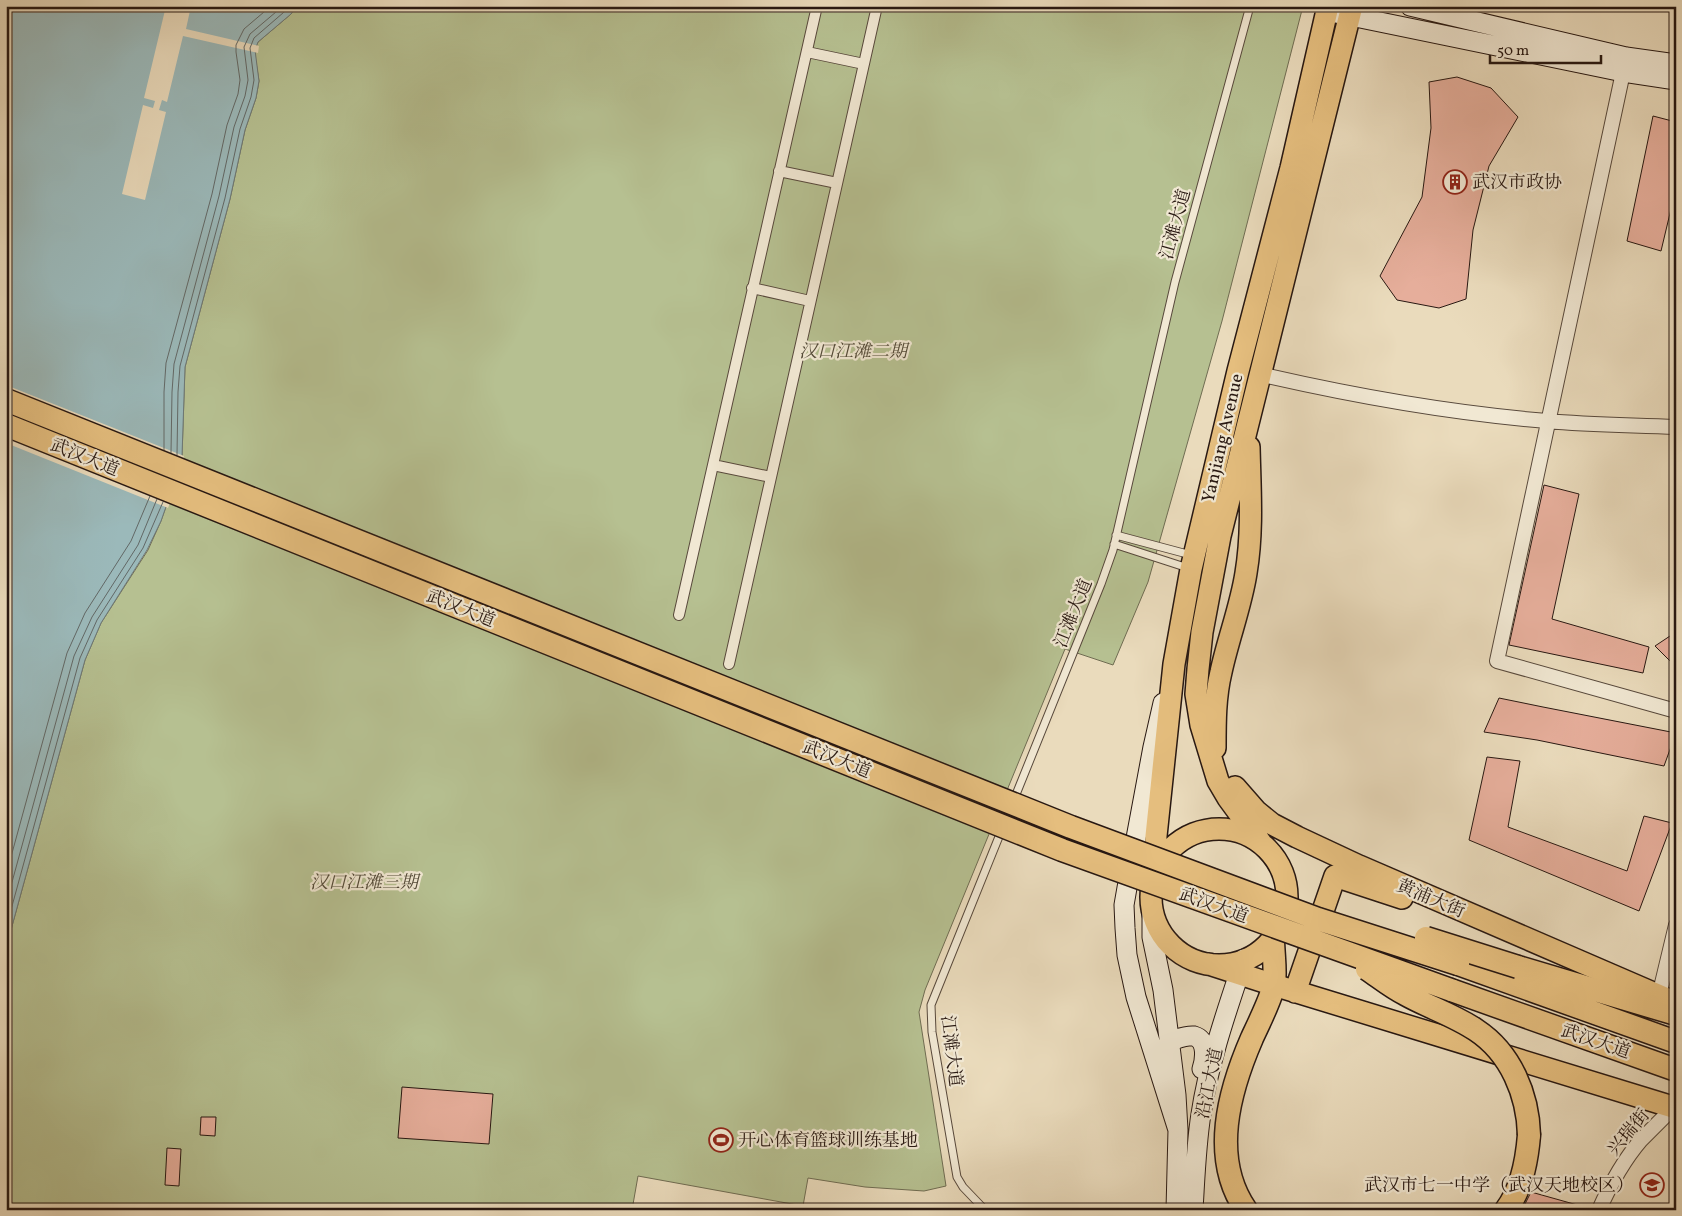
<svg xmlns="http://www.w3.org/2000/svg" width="1682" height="1216" font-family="Vollkorn,'Noto Serif SC',serif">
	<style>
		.green { fill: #b6c091; stroke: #6f6c52 }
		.water { fill: #9bb9ba; stroke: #6d7977 }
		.pier { fill: #eadbbc }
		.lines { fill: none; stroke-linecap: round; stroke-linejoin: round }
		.shore { stroke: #626866; stroke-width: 1 }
		.building { fill: #e6ae9b; stroke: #281812 }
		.service-casing { stroke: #58493c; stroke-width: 9 }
		.pedestrian-casing { stroke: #58493c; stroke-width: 12 }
		.minor-casing { stroke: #58493c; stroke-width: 16 }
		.secondary-casing { stroke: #281812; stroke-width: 21 }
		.primary-casing { stroke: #281812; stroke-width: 24 }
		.trunk-casing { stroke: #281812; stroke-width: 25 }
		.service { stroke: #f1e8d3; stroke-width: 7 }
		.pedestrian { stroke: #f1e8d3; stroke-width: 10 }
		.minor { stroke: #f1e8d3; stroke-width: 14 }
		.secondary { stroke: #f1e8d3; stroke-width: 19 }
		.primary { stroke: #e5be7e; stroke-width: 21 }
		.trunk { stroke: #e5be7e; stroke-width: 22 }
		.trunk-bridge-casing { stroke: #281812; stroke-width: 25; stroke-linecap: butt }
		.trunk-bridge { stroke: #e5be7e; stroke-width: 22 }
		.labels { text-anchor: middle; stroke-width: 4.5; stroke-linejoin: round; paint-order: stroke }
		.poi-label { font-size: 18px; fill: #281812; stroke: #f1e8d3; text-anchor: start }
		.street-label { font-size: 18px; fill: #281812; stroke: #f1e8d3 }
		.park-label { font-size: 18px; font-style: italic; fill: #534a38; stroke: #f1e8d3 }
	</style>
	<rect width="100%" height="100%" fill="#eadbbc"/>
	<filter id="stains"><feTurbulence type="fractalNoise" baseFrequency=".004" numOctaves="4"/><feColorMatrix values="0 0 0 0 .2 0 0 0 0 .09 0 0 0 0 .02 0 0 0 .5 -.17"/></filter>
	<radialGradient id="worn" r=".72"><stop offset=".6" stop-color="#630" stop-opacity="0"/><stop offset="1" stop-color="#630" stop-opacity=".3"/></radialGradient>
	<!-- green -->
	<path class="green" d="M 297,6 L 1303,6 L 1222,321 L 1148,582 L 1113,665 L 1065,649 L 925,990 L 919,1012 L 946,1186 L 924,1191 L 865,1187 L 808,1178 L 803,1206 L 638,1176 L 632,1210 L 6,1210 L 6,948 L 85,660 L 101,623 L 148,550 L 161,521 L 174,484 L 182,456 L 185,367 L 230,199 L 245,130 L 256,98 L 259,81 L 254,50 L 258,42 L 291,14 Z"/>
	<!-- water -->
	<path class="water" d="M 6,6 L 297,6 L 291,14 L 258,42 L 255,50 L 259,81 L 256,98 L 245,130 L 230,199 L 185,367 L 182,456 L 174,484 L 161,521 L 147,550 L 101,623 L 85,660 L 6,948 Z"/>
	<!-- pier -->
	<path class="pier" d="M 166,6 L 191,6 L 186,29 L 259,46 L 258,53 L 183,36 L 167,102 L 162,100 L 159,110 L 166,112 L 145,200 L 122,194 L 143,105 L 153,108 L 155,101 L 144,98 Z
		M 6,385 L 184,456 L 177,485 L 168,508 L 6,443 Z"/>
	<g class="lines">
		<!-- shore -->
		<path class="shore" d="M 164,450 L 164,392 L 166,363 L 212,194 L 227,125 L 238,94 L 240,80 L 236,52 L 236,45 L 244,29 L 271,6
			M 171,453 L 172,392 L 174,364 L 219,196 L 234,127 L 245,96 L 248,80 L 244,47 L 250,34 L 283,6
			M 177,455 L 178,392 L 180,366 L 225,198 L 240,129 L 251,97 L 254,80 L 250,48 L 254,38 L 291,6
			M 6,875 L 67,653 L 85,613 L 131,541 L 150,496
			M 6,904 L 74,656 L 92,617 L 138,545 L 157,499
			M 6,928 L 80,658 L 97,620 L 143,548 L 163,502"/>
	</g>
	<!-- building -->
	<path class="building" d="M 1457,77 L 1491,88 L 1518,117 L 1489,166 L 1473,230 L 1466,299 L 1439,308 L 1397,300 L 1380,276 L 1422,197 L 1431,128 L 1429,82 Z
		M 1653,116 L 1676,122 L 1676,188 L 1661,251 L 1627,241 Z
		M 1544,485 L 1579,494 L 1552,619 L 1649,647 L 1643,673 L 1509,645 Z
		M 1676,632 L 1676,667 L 1655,646 Z
		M 1499,698 L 1543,707 L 1676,733 L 1664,766 L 1537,740 L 1484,732 Z
		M 1487,757 L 1520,761 L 1508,827 L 1627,871 L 1644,816 L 1672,823 L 1639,911 L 1469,840 Z
		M 402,1087 L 493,1094 L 489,1144 L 398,1138 Z
		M 201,1117 L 216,1117 L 215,1136 L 200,1135 Z
		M 167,1148 L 181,1149 L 179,1186 L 165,1185 Z
		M 1531,1192 L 1581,1206 L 1580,1210 L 1522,1210 Z"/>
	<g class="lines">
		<!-- service casing -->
		<g class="service-casing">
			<path id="service" d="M 1116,535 L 1191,555
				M 1114,544 L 1188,568
				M 985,1210 L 963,1187 L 957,1177 L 932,1032 L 931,1005 L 1101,584 L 1113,550 L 1175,282 L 1250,6"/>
		</g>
		<!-- pedestrian casing -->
		<g class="pedestrian-casing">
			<path id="pedestrian" d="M 807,52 L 864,64
				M 779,171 L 837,183
				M 752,288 L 810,301
				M 713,465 L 771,477
				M 679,615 L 817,6
				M 729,664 L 877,6"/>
		</g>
		<!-- minor casing -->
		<g class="minor-casing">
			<path id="minor" d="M 1625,63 L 1497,661 L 1676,711
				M 1259,374 C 1354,396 1450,413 1547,421 C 1590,425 1633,425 1676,427
				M 1659,996 L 1676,925
				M 1599,1210 C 1610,1185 1623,1161 1641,1140 C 1652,1129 1663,1118 1674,1107"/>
		</g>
		<!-- secondary casing -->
		<g class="secondary-casing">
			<path id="secondary" d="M 1410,6 L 1626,57 L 1676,64
				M 1336,13 L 1623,72 L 1676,80
				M 1163,703 L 1153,747 L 1131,865 L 1124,905 L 1125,928 L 1127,955 L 1136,997 L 1178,1130
				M 1152,911 L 1152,937 L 1163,990 L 1176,1095 L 1178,1130 L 1176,1210
				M 1170,1041 C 1177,1039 1187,1035 1194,1036 C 1208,1040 1205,1060 1202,1069
				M 1193,1210 C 1195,1178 1196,1146 1201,1114 C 1209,1061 1227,1010 1244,959"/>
		</g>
		<!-- primary casing -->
		<g class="primary-casing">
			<path id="primary" d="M 1215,748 C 1215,722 1215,697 1221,672 C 1228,639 1241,606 1246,573 C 1253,531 1250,490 1249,447
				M 1235,787 L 1256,811 L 1272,824 L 1297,837 L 1359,866 L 1676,1003
				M1151 897a68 68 0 1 1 136 0a68 68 0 1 1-136 0Z
				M 1261,843 L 1228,798 L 1218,781 L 1201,725 L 1196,694 L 1198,669 L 1202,632 L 1220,536 L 1352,6
				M 1154,874 L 1156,836 L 1174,664 L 1191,569 L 1238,371 L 1291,168 L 1328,6
				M 1209,964 L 1274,985 L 1676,1108
				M 1295,992 L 1335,876 L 1402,898"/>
		</g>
		<!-- trunk casing -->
		<g class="trunk-casing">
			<path id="trunk" d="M 1458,964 L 1676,1042
				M 1518,967 L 1676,1014
				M 1451,990 L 1676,1070
				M 1246,1210 C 1210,1158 1229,1091 1252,1038 C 1258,1025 1272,997 1274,984 C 1276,970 1273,953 1273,938
				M 1506,1210 C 1522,1189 1527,1160 1529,1135"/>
		</g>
		<!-- service -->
		<use href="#service" class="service"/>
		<!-- pedestrian -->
		<use href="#pedestrian" class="pedestrian"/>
		<!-- minor -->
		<use href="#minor" class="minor"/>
		<!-- secondary -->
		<use href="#secondary" class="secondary"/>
		<!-- primary -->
		<use href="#primary" class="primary"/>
		<!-- trunk -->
		<use href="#trunk" class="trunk"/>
		<!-- trunk-bridge casing -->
		<g class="trunk-bridge-casing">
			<path id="trunk-bridge" d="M 6,400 L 1071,827 L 1318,919 L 1458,964
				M 6,425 L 1062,850 L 1451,990
				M 1426,938 L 1518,967
				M 1367,969 C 1379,977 1391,987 1405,994 C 1428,1007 1454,1015 1476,1030 C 1511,1053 1528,1095 1529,1135"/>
		</g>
		<!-- trunk-bridge -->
		<use href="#trunk-bridge" class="trunk-bridge"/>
	</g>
	<!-- icons -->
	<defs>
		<g id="building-ring" transform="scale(1.25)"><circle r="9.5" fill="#f1e8d3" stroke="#8f2418" stroke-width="1.5"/><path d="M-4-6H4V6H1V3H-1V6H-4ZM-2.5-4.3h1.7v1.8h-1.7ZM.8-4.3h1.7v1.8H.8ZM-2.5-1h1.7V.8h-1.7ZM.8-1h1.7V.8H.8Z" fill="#8f2418"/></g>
		<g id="stadium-ring" transform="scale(1.25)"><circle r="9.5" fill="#f1e8d3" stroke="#8f2418" stroke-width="1.5"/><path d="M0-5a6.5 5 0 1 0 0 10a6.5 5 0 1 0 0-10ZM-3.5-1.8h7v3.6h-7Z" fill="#8f2418"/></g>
		<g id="school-ring" transform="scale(1.25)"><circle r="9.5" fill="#f1e8d3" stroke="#8f2418" stroke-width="1.5"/><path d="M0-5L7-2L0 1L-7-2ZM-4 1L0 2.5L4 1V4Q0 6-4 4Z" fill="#8f2418"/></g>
	</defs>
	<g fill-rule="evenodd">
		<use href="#building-ring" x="1455" y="182"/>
		<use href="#stadium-ring" x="721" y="1140"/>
		<use href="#school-ring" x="1652" y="1185"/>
	</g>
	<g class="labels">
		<!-- poi labels -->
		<g class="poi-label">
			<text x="1472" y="188">武汉市政协</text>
			<text x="738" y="1146">开心体育篮球训练基地</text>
			<text x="1634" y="1191" text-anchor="end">武汉市七一中学（武汉天地校区）</text>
		</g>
		<!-- street labels -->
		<g class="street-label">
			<text transform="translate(1175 224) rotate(-75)" y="6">江滩大道</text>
			<text transform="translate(1222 438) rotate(-77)" y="6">Yanjiang Avenue</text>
			<text transform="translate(85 457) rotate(22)" y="6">武汉大道</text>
			<text transform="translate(461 608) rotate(22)" y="6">武汉大道</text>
			<text transform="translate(1073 613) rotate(-68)" y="6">江滩大道</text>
			<text transform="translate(837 759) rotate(22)" y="6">武汉大道</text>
			<text transform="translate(1431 898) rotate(23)" y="6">黄浦大街</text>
			<text transform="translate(1214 905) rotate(20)" y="6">武汉大道</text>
			<text transform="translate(1596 1041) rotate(19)" y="6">武汉大道</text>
			<text transform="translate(952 1051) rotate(83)" y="6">江滩大道</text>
			<text transform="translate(1209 1083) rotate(-78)" y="6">沿江大道</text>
			<text transform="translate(1628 1132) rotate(-50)" y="6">兴瑞街</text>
		</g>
		<!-- park labels -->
		<g class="park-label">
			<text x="853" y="357">汉口江滩二期</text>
			<text x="364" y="888">汉口江滩三期</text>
		</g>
	</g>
	<!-- margin -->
	<rect width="1682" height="1216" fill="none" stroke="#eadbbc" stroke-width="25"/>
	<rect x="8" y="8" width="1667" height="1201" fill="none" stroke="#281812" stroke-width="2.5"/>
	<rect x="12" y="12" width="1657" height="1191" fill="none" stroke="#281812"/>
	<!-- scale -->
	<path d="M1490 55v8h111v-8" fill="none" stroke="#281812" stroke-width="2.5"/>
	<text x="1497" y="55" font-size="15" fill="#281812" stroke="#f1e8d3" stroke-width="4" paint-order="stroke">50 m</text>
	<rect width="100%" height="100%" filter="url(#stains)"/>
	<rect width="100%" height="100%" fill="url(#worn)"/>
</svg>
